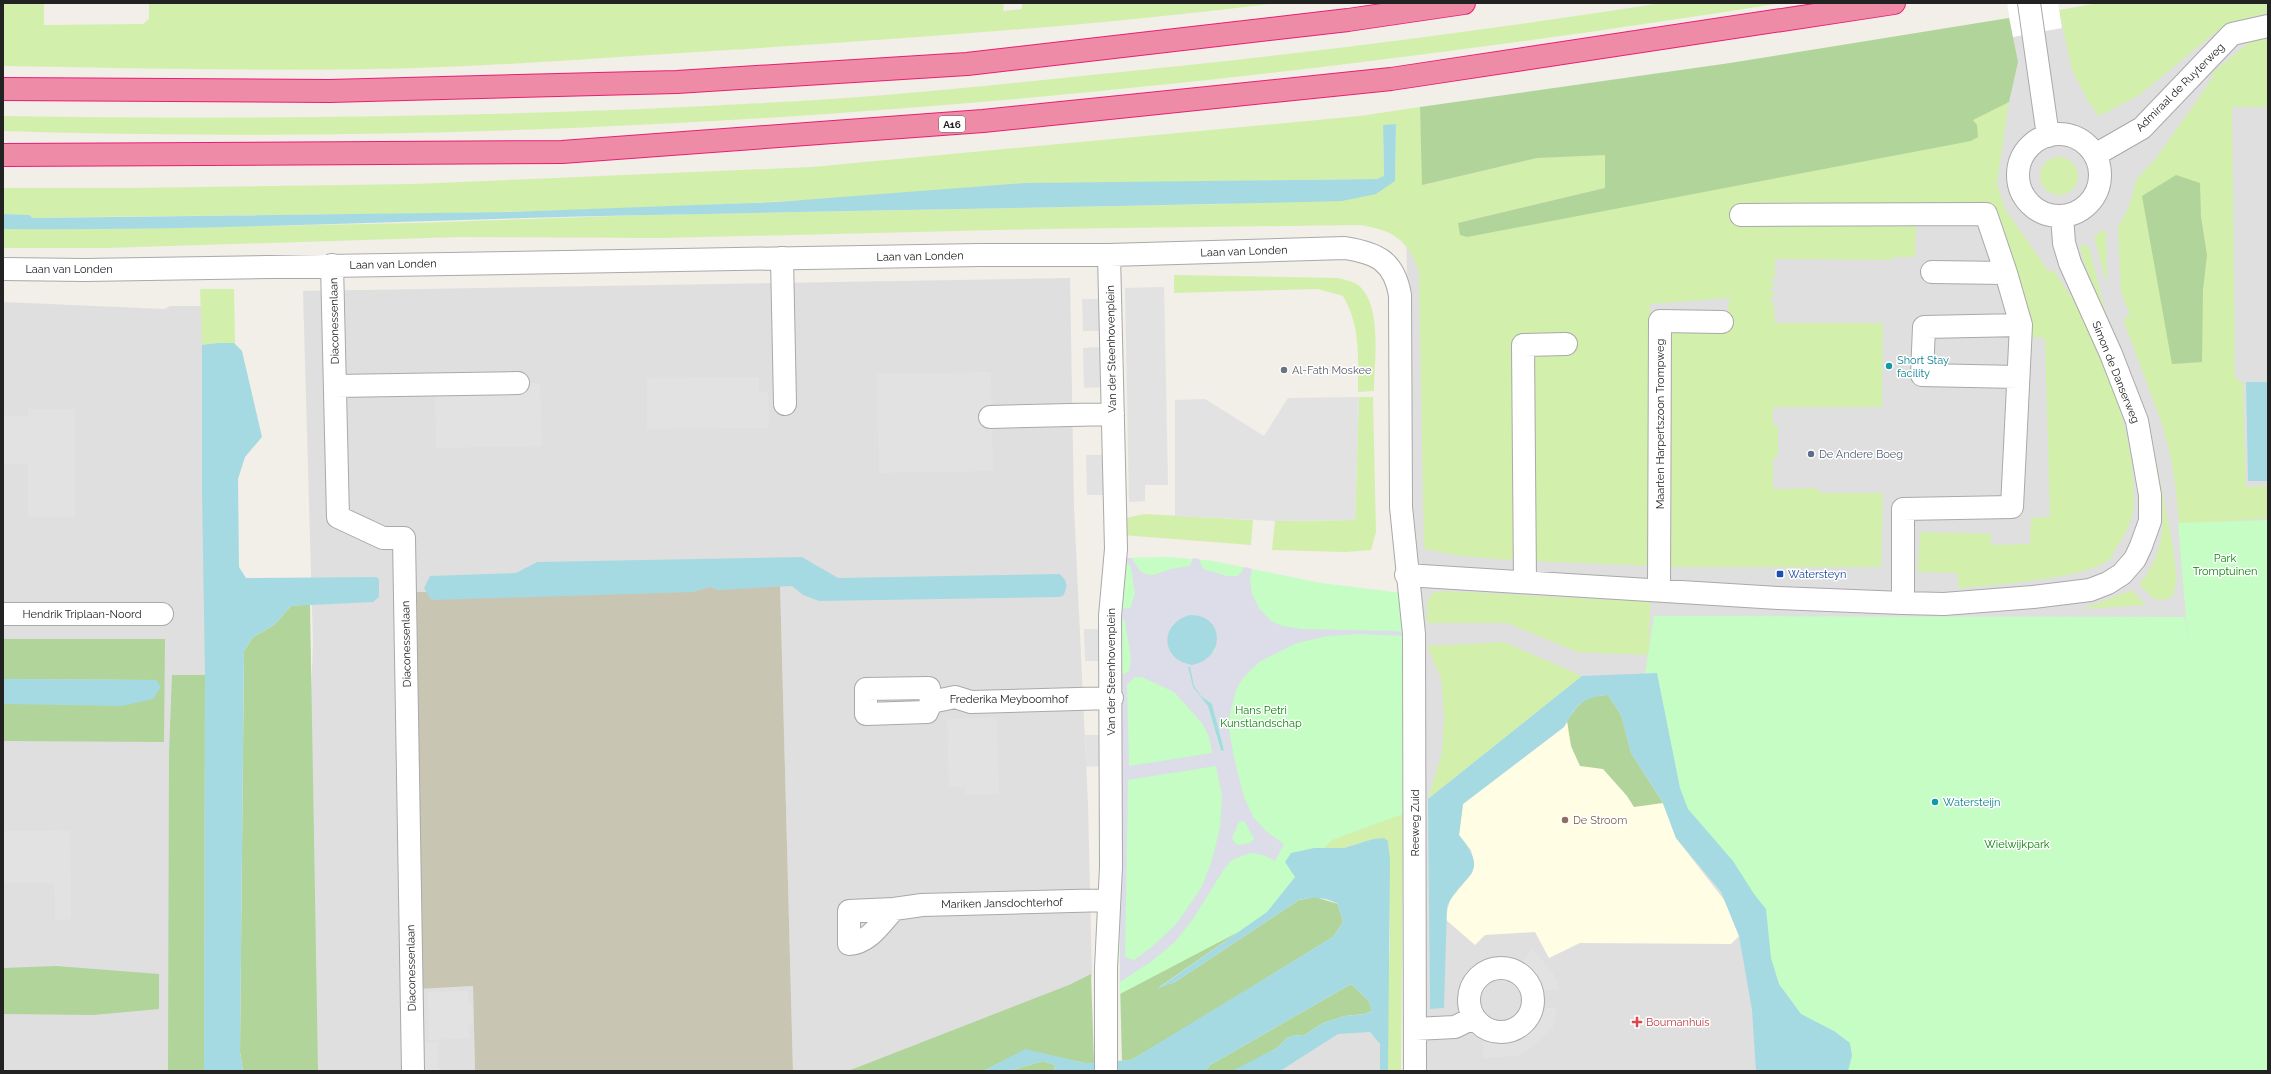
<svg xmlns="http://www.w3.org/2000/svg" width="2271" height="1074" font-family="Raleway,sans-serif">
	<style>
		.residential { fill: #e0dfdf }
		.education { fill: #fffde4 }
		.construction { fill: #c8c6b2 }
		.grass { fill: #d3efac; fill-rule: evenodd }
		.forest { fill: #b0d49a }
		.park { fill: #c5fdc4 }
		.parking { fill: #e2e2e2 }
		.plaza { fill: #dcdde8; fill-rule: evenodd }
		.water { fill: #a6dae2 }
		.pier { fill: #fff }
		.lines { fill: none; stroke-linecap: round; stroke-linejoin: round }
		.minor-casing { stroke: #a9a9a9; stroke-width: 24 }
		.highway-casing { stroke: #e81e75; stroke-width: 24 }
		.minor { stroke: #fff; stroke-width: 22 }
		.highway { stroke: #ee8ca7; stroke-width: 22 }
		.culture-dot { fill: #0f9aa8; stroke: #fff; stroke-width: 1.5 }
		.worship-dot { fill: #6b7280; stroke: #fff; stroke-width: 1.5 }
		.service-dot { fill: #5c6f8a; stroke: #fff; stroke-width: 1.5 }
		.transit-dot { fill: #1a4fb4; stroke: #fff; stroke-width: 1.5 }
		.education-dot { fill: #8d6e63; stroke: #fff; stroke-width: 1.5 }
		.health-dot { fill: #e0444e; stroke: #fff; stroke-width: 1.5 }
		.labels { text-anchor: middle; stroke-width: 3; stroke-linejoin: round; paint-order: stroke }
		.shield { fill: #fff; stroke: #646464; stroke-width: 1 }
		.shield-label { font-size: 10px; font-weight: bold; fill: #222 }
		.street-label { font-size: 11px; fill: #222; stroke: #fff }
		.culture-label { font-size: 11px; fill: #0d838f; stroke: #fff; text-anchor: start }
		.worship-label { font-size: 11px; fill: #5b616d; stroke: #fff; text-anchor: start }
		.service-label { font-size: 11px; fill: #4e5e75; stroke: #fff; text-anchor: start }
		.park-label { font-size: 11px; fill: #068505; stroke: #fff }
		.transit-label { font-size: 11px; fill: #164399; stroke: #fff; text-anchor: start }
		.education-label { font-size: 11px; fill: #785e54; stroke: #fff; text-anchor: start }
		.health-label { font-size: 11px; fill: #be3a42; stroke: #fff; text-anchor: start }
	</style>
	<rect width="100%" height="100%" fill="#f2eee8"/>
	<!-- residential -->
	<path class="residential" d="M 2132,3 L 2268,3 L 2268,1071 L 1417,1071 L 1405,131 Z
		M 1070,278 L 1074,507 L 1088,803 L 1092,977 L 892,1071 L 793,1071 L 780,582 L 418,592 L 420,989 L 473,986 L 475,1071 L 315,1071 L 311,694 L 313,644 L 303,291 Z
		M 3,302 L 164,309 L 170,306 L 213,306 L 216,1071 L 3,1071 Z
		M 1352,1022 L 1380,1030 L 1383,1071 L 1269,1071 Z"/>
	<!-- education -->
	<path class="education" d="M 1575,709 L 1663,803 L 1676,838 L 1725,901 L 1739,936 L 1731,944 L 1580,943 L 1549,958 L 1535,932 L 1485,935 L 1475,945 L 1445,919 L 1450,900 L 1472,873 L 1474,863 L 1471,850 L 1459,835 L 1463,804 L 1564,727 Z"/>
	<!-- construction -->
	<path class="construction" d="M 780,582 L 793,1071 L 475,1071 L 473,986 L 420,989 L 417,592 Z"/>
	<!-- grass -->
	<path class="grass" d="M 3,3 L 44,3 L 44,25 L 143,24 L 149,19 L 149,3 L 1004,3 L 1003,11 L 1022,9 L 1022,3 L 1277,3 C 1094,26 911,38 728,50 C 610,57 493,67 375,69 C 251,71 127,68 3,66 Z
		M 1662,3 L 1781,3 C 1193,96 598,150 3,131 L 3,116 C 257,120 511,117 764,103 C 870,98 976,87 1081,76 C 1276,57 1469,33 1662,3 Z
		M 2099,3 L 2268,3 L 2268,13 L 2227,23 L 2138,96 L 2099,116 L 2088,101 L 2072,70 L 2059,10 Z
		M 2268,37 L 2268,107 L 2232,107 L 2235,378 L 2243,383 L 2246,487 L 2268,486 L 2268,518 L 2214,521 L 2268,520 L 2268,649 L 2191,658 L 2176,490 L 2171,458 L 2161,421 L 2123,319 L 2130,316 L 2121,291 L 2118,228 L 2129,206 L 2136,180 L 2157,157 L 2214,76 L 2211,74 L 2252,40 ZM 2200,183 L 2201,217 L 2207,255 L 2203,290 Z
		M 2009,102 L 1997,183 L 2005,209 L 2049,272 L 2053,269 C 2062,284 2074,298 2081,313 C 2109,370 2135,437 2134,501 C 2134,520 2124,537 2114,551 C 2113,554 2112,557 2110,559 C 2087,579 1991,585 1959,588 L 1957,573 L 1918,572 L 1920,532 L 1991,534 L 1991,545 L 2030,544 L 2031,518 L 2050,517 L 2045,338 L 2029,337 L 1990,207 L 1917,209 L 1915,257 L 1892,257 L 1892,260 L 1775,259 L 1775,277 L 1770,281 L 1775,285 L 1770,290 L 1775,294 L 1770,300 L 1774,305 L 1775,323 L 1883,323 L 1882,407 L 1773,407 L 1773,425 L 1778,426 L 1778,457 L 1773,458 L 1773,489 L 1819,488 L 1819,493 L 1883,493 L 1881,567 L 1669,567 L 1667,325 L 1725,324 L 1730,298 L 1650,304 L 1652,566 L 1532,561 L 1531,347 L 1515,338 L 1518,551 L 1511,560 L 1461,556 L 1424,549 L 1419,273 C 1409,240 1393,230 1360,225 L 1044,229 L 661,238 L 459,237 L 106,248 L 3,248 L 3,229 L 107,229 L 416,223 L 646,215 L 1229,204 L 1395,181 L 1396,124 L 1383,126 L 1384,177 L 1377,179 C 1129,180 882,198 634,208 C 433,216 233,214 32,218 L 30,215 L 3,214 L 3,188 L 132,188 L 414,184 L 812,167 L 1360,116 L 1420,107 L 1423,185 L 1537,158 L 1605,155 L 1605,188 L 1458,223 L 1467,237 L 1673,196 L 1973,120 Z
		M2040 176a19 19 0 1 1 38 0a19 19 0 1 1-38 0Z
		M 2103,230 L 2106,230 L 2107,280 L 2105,279 L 2094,236 Z
		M 2080,245 L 2086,245 L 2090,250 L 2106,315 L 2150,430 L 2172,542 L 2177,579 L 2173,596 L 2165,600 L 2154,599 L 2139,584 C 2182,537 2156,466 2142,413 L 2083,260 Z
		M 1174,275 L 1338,278 C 1344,280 1353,281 1358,285 C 1383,305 1374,362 1374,391 L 1358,392 C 1358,358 1361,326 1343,296 L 1318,289 L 1174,293 Z
		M 200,289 L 234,289 L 235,345 L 219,343 L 202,345 Z
		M 1359,397 L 1373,397 L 1376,532 L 1371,550 L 1346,552 L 1272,550 L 1275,521 L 1355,520 Z
		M 1144,514 L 1253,520 L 1251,545 L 1122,535 L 1122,519 Z
		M 2132,590 L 2146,605 L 2082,609 Z
		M 1447,591 L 1650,602 L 1649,655 L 1577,652 L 1507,623 L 1427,623 L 1427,603 L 1432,593 Z
		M 1504,642 L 1582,676 L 1428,799 L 1442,753 L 1444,717 L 1441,678 L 1427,646 Z
		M 1403,814 L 1401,1071 L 1388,1071 L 1387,989 L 1390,947 L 1388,841 L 1373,839 L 1344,848 L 1314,848 L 1250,853 Z"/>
	<!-- forest -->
	<path class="forest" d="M 2009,18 L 2018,62 L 2009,102 L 1973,120 L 1977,125 L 1978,137 L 1971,141 L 1467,237 L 1460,235 L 1458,223 L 1605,188 L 1605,155 L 1537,158 L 1422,185 L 1420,107 L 1730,63 Z
		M 2176,175 L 2200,183 L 2201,217 L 2207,255 L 2203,290 L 2202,362 L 2172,364 L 2142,196 Z
		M 310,604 L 318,1071 L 243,1071 L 240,1052 L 244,651 L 253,637 L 274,625 L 291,606 Z
		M 3,639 L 165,639 L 164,742 L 3,741 L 3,704 L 25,703 L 156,680 L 3,679 Z
		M 172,675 L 205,675 L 204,1071 L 168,1071 L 169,753 Z
		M 1608,695 L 1621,715 L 1631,753 L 1663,803 L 1634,807 L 1627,796 L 1603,769 L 1580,766 L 1571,746 L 1567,721 C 1580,702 1585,696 1608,695 Z
		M 1315,897 L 1338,904 L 1343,922 L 1333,937 L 1165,1040 L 1131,1060 L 1122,1061 L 1120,982 L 1267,912 L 1158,988 L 1175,982 L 1299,900 Z
		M 56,966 L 159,974 L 159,1009 L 93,1015 L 3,1014 L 3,968 Z
		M 1091,974 L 1094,1063 L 1085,1063 L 1025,1050 L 983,1071 L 848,1071 L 1069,985 Z
		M 1351,984 L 1369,1001 L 1372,1011 L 1364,1014 L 1345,1016 L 1323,1023 L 1303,1036 L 1296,1035 L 1287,1038 L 1277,1048 L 1236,1070 L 1206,1071 L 1210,1065 Z
		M 1043,1061 L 1055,1065 L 1054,1071 L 1009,1071 Z"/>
	<!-- park -->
	<path class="park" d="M 2268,520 L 2268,1071 L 1769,1071 L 1779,990 L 1639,714 L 1654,616 L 2185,617 L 2188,642 L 2178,523 Z
		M 1168,557 L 1213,561 L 1321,583 L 1402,593 L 1407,628 L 1403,814 L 1332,840 L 1293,880 L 1267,917 L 1120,994 L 1116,612 L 1123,558 Z"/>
	<!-- parking -->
	<path class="parking" d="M 1164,287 L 1168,485 L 1145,485 L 1145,501 L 1129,502 L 1125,288 Z
		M 1082,299 L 1101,299 L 1102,331 L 1083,331 Z
		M 1101,347 L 1102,387 L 1084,388 L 1083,348 Z
		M 991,372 L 993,471 L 879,473 L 877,374 Z
		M 759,377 L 759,391 L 768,392 L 769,428 L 647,429 L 647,378 Z
		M 540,383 L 542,446 L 436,448 L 435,386 Z
		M 1359,397 L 1355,520 L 1275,521 L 1175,516 L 1175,400 L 1205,399 L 1264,436 L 1288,398 Z
		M 28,409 L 75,409 L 75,517 L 28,517 L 28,464 L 3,464 L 3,415 L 28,416 Z
		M 1086,455 L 1104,455 L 1105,495 L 1087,495 Z
		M 1084,629 L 1102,629 L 1103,661 L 1085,661 Z
		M 997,718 L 999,794 L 966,795 L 965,787 L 949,787 L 947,719 Z
		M 1085,735 L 1104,735 L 1104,766 L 1086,767 Z
		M 70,830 L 71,919 L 55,920 L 54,883 L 3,883 L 3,831 Z
		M 1531,948 L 1553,973 L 1559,989 L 1543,991 L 1537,975 L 1523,962 Z
		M 468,991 L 468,1003 L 472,1004 L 473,1025 L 468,1025 L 469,1038 L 429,1040 L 428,992 Z
		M 1544,1008 L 1557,1008 L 1553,1027 L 1534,1047 L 1516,1056 L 1483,1058 L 1483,1042 L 1513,1040 L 1525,1035 L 1538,1022 Z
		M 438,1042 L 438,1071 L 421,1071 L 421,1043 Z"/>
	<!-- plaza -->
	<path class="plaza" d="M 1123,558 L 1132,558 L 1140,571 L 1146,574 L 1153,575 L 1171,569 L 1190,566 L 1193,558 L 1199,559 L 1203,569 L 1227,576 L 1238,576 L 1245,567 L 1252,569 L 1250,581 L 1252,594 L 1259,608 L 1271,621 L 1282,626 L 1302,629 L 1397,631 L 1406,634 L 1405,636 L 1359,634 L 1328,636 L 1297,643 L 1259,662 L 1242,679 L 1236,690 L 1230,713 L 1229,730 L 1235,762 L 1244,797 L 1254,818 L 1266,831 L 1284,844 L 1275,861 L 1263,855 L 1250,853 L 1232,860 L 1224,869 L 1193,919 L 1175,942 L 1152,961 L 1120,982 L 1121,704 L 1119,677 L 1129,671 L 1131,658 L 1125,622 L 1117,609 L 1130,608 L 1135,594 L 1131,567 ZM 1174,623 L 1212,624 L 1215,651 L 1186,664 L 1168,635 ZM 1188,667 L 1190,668 L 1194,686 L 1201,696 L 1212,704 L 1224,750 L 1220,750 L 1208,706 L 1193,687 ZM 1135,677 L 1142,677 L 1174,692 L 1202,723 L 1209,737 L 1212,753 L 1129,766 L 1127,685 ZM 1216,766 L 1222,796 L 1220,828 L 1211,863 L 1201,888 L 1177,923 L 1153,946 L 1134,960 L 1125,957 L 1128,780 ZM 1242,821 L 1245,822 L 1254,839 L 1250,843 L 1239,845 L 1235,843 L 1232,838 L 1239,822 Z"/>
	<!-- water -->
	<path class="water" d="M 1396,124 L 1395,181 L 1376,194 L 1342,201 C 1111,207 880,210 649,215 C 434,219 218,231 3,229 L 3,214 L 30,215 L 32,218 L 507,212 L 776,202 L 1025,183 L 1377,179 L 1384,176 L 1383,125 Z
		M 218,343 L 234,343 L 242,351 L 262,437 L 245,457 L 238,479 L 239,567 L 246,578 L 377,577 L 379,580 L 379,597 L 373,602 L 291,606 L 274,625 L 253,637 L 244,651 L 240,1052 L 243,1071 L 204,1071 L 205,675 L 202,492 L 202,345 Z
		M 2246,382 L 2268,382 L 2268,481 L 2248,481 Z
		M 802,557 L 838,578 L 1059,574 C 1068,580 1068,587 1063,596 L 1059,597 L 819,601 L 803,595 L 792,586 L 717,590 L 710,587 L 693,592 L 431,600 L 424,588 L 430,576 L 516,573 L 537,562 Z
		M 1190,615 C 1224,614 1227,658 1192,665 C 1160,660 1159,623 1190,615 Z
		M 1188,667 L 1190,667 L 1194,686 L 1201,696 L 1212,704 L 1224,750 L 1221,751 L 1208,706 L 1193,687 Z
		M 1657,673 L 1680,788 L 1688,809 L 1733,861 L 1754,894 L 1766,909 L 1771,958 L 1779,984 L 1801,1014 L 1834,1031 L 1850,1043 L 1852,1056 L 1848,1071 L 1756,1071 L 1752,1010 L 1739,936 L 1721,892 L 1676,838 L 1662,801 L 1631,753 L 1621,715 L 1608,695 C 1581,697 1577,705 1564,727 L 1463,804 L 1459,835 C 1493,877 1461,873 1447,907 L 1444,1008 L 1430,1009 L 1428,799 L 1582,676 Z
		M 3,679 L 156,680 L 161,687 L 153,699 L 122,706 L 3,704 Z
		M 1384,838 L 1388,841 L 1390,860 L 1388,1071 L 1380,1071 L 1380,1044 L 1370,1032 L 1338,1034 L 1280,1071 L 1232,1071 L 1277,1048 L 1287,1038 L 1296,1035 L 1303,1036 L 1323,1023 L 1345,1016 L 1364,1014 L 1372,1011 L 1369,1001 L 1351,984 L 1210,1065 L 1206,1071 L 1054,1071 L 1055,1065 L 1043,1061 L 1009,1071 L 983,1071 L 1025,1049 L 1085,1063 L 1131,1060 L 1333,937 L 1343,922 L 1338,904 C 1325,897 1314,897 1299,900 L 1175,982 L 1157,989 L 1267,912 L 1295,877 L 1285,862 L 1291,853 L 1314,848 L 1344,848 L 1373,839 Z"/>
	<!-- pier -->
	<path class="pier" d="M 2007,3 L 2058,3 L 2062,28 L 2013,37 Z"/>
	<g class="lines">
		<!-- minor casing -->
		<g class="minor-casing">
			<path id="minor" d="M 2029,3 L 2048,136
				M2018 175a41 41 0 1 1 82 0a41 41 0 1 1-82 0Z
				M 2095,155 L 2142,128 L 2232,34 L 2268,26
				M 1741,215 L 1986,214 L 2006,273
				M 782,258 L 785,404
				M 332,265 L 338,517 L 383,538 L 404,538 L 413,1071
				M 3,269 L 85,270 L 980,255 L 1109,255 L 1345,248 C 1377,253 1394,261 1400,295 L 1401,507 L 1414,634 L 1415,1071
				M 1932,272 L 2006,273 L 2021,325
				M 335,386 L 518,383
				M 990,417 L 1113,414
				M 1406,575 L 1778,598 L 1903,603 L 1944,604 L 2033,597 L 2090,590 L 2108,583 L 2122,574 L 2135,559 L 2141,546 L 2150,521 L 2150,495 L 2137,421 L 2111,354 L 2070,263 L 2064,243 L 2062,216
				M 1525,582 L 1523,345 L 1566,344
				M 1659,590 L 1660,321 L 1722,322
				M 1903,603 L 1903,509 L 2012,507 L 2021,325 L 1924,327 L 1922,375 L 2018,377
				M 3,614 L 162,614
				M 929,688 L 931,702 L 927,712 L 866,714 L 866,689 Z
				M 931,702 L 955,697 L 971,702 L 1112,698
				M 894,909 C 881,923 869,943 849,944 L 849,911 L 894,909 L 922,905 L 1109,900
				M1469 1000a32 32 0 1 1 64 0a32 32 0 1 1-64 0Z
				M 1415,1029 L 1455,1027 L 1473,1018
				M 1106,1071 L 1106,968 L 1111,867 L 1110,616 L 1116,549 L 1109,255"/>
		</g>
		<!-- highway casing -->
		<g class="highway-casing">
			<path id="highway" d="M 3,89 L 329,91 L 677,82 L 967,64 L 1348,20 L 1464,3
				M 3,155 L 562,152 L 983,121 L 1391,79 L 1894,3"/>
		</g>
		<!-- minor -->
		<use href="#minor" class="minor"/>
		<!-- highway -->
		<use href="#highway" class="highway"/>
	</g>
	<!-- markers -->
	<g class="culture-dot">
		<circle cx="1889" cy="366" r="4"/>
		<circle cx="1935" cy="802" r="4"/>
	</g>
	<circle class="worship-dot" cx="1284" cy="370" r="4"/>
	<circle class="service-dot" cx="1811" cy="454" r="4"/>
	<rect class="transit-dot" x="1776" y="570" width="8" height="8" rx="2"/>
	<circle class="education-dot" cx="1565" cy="820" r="4"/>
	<path class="health-dot" d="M1635 1016h4v4h4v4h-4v4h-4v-4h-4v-4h4z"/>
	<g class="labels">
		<!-- shield labels -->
		<rect class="shield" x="939" y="116" width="26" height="16" rx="3"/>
		<g class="shield-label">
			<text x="952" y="128">A16</text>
		</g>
		<!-- street labels -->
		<g class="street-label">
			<text transform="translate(2180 87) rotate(-45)" y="4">Admiraal de Ruyterweg</text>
			<text transform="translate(1244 251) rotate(-2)" y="4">Laan van Londen</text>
			<text transform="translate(920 256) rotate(-1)" y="4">Laan van Londen</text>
			<text transform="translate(393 264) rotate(-1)" y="4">Laan van Londen</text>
			<text x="69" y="273">Laan van Londen</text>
			<text transform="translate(334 321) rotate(-91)" y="4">Diaconessenlaan</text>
			<text transform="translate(1111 349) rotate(-91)" y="4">Van der Steenhovenplein</text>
			<text transform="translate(2116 372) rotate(68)" y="4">Simon de Danserweg</text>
			<text transform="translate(1660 424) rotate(-90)" y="4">Maarten Harpertszoon Trompweg</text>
			<text x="82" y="618">Hendrik Triplaan-Noord</text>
			<text transform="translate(406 644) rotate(-91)" y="4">Diaconessenlaan</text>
			<text transform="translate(1111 672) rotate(-90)" y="4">Van der Steenhovenplein</text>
			<text x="1009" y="703">Frederika Meyboomhof</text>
			<text transform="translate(1415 823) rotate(-90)" y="4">Reeweg Zuid</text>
			<text transform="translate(1002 903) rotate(-1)" y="4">Mariken Jansdochterhof</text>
			<text transform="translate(411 968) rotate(-91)" y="4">Diaconessenlaan</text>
		</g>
		<!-- culture labels -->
		<g class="culture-label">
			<text x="1897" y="364">Short Stay<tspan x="1897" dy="13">facility</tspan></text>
			<text x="1943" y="806">Watersteijn</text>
		</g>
		<!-- worship labels -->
		<g class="worship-label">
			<text x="1292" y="374">Al-Fath Moskee</text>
		</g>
		<!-- service labels -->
		<g class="service-label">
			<text x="1819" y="458">De Andere Boeg</text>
		</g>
		<!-- park labels -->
		<g class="park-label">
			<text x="2225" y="562">Park<tspan x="2225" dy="13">Tromptuinen</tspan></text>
			<text x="1261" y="714">Hans Petri<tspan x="1261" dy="13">Kunstlandschap</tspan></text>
			<text x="2017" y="848">Wielwijkpark</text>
		</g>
		<!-- transit labels -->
		<g class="transit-label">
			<text x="1788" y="578">Watersteyn</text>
		</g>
		<!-- education labels -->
		<g class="education-label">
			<text x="1573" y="824">De Stroom</text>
		</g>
		<!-- health labels -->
		<g class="health-label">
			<text x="1646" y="1026">Boumanhuis</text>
		</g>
	</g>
	<!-- border -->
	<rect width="2271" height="1074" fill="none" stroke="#222222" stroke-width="8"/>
</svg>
